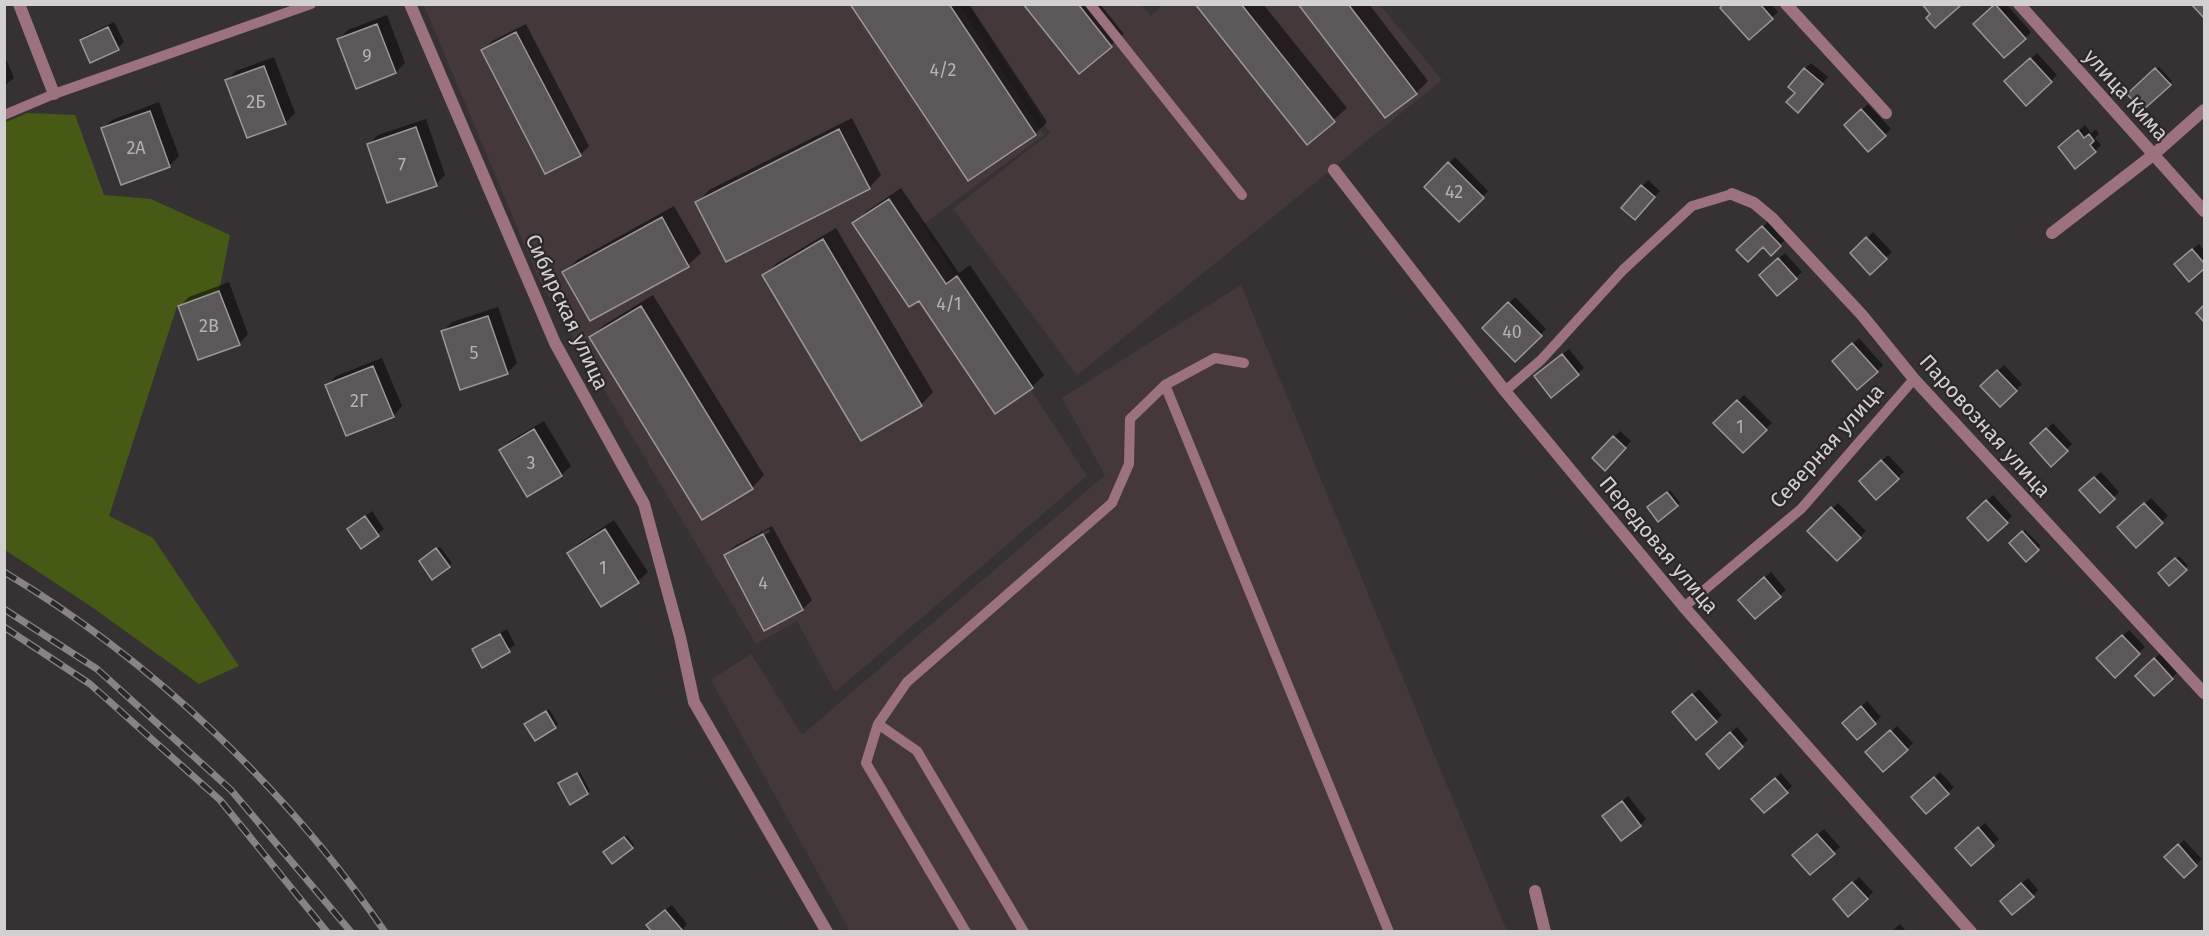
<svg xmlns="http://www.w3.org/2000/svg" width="2209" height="936" font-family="'Fira Sans',sans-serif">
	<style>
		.built { fill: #44383b }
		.green { fill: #465a16 }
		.shadow { fill: #0007; fill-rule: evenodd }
		.building { fill: #5c5758; stroke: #9c9798; stroke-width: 1.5 }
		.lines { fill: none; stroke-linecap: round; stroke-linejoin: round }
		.service { stroke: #9b727e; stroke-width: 10 }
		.minor { stroke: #9b727e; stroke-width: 12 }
		.rail-casing { stroke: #878485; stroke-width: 7 }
		.rail { stroke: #2c2829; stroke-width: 4.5; stroke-dasharray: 14; stroke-linecap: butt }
		.labels { text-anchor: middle; stroke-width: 4.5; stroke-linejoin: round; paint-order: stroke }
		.number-label { font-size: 18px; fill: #b5b2b3 }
		.street-label { font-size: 21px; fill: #d3d0d1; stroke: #2c2829 }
	</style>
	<rect width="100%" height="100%" fill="#363233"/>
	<!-- built -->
	<path class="built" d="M 1164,4 L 1380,5 L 1442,80 L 1077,375 L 953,209 L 1050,133 L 969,5 L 1141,5 L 1151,16 Z
		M 424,5 L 959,5 L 1044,135 L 923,225 L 1087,476 L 835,692 L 797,621 L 756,644 L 540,282 Z
		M 1241,285 L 1507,931 L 850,931 L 711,680 L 751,654 L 802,735 L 1105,475 L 1062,398 Z"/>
	<!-- green -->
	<path class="green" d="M 27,113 L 75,115 L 104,195 L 151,199 L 230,235 L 219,291 L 177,306 L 109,516 L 153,538 L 239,666 L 199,684 L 89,605 L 5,550 L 4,123 Z"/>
	<!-- shadow -->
	<path class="shadow" d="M 852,4 L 969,4 L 1047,122 L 1035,134 Z
		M 1025,4 L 1100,4 L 1124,34 L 1079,72 Z
		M 1197,4 L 1263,4 L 1347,108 L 1307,143 Z
		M 1299,4 L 1369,4 L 1428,81 L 1416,93 Z
		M 1725,4 L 1771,4 L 1778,12 L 1749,38 Z
		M 1996,4 L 2006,4 L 2031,32 L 2025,38 L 1981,18 Z
		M 387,15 L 405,63 L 396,72 L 339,39 L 348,30 Z
		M 114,22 L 124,42 L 118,48 L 81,41 L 87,35 Z
		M 526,24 L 589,146 L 580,155 L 482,51 L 492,41 Z
		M 2037,53 L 2057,75 L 2051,81 L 2012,76 Z
		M 274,57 L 295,113 L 285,123 L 227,81 L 236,71 Z
		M 7,61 L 14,78 L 4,86 L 4,62 Z
		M 1811,63 L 1828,77 L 1804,105 L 1797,92 L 1805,69 Z
		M 2159,67 L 2172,81 L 2142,109 L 2129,94 Z
		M 159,102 L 179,156 L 170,165 L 122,183 L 102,129 L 112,120 Z
		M 1868,104 L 1891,129 L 1869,150 L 1846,125 Z
		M 852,118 L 881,175 L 869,188 L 697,203 L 709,190 Z
		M 426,119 L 445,175 L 436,184 L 368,145 L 378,135 Z
		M 2085,125 L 2091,133 L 2096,129 L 2099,134 L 2095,138 L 2101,145 L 2095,151 L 2066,141 Z
		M 1455,157 L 1488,191 L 1459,220 L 1426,187 Z
		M 1648,180 L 1660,191 L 1641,212 L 1642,186 Z
		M 901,188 L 959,273 L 970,265 L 1044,375 L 1032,387 L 920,299 L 854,223 L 867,211 Z
		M 674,206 L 701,253 L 688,265 L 591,319 L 564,272 L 577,260 Z
		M 1769,221 L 1786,239 L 1771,254 L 1763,245 L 1739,250 Z
		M 836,228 L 933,392 L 921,405 L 764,275 L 777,263 Z
		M 1873,232 L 1892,252 L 1870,273 L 1852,253 Z
		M 2199,244 L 2204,251 L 2204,267 L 2189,280 L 2182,258 Z
		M 1785,253 L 1802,272 L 1778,294 L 1767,269 Z
		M 229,282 L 248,334 L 239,344 L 179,307 L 189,297 Z
		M 653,295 L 764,475 L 752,488 L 591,337 L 604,325 Z
		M 1515,297 L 1546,329 L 1515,360 L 1484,328 Z
		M 498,307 L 517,363 L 507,373 L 443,332 L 452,322 Z
		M 1859,338 L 1883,365 L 1877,371 L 1840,355 Z
		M 1569,349 L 1584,368 L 1551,395 L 1542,371 Z
		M 382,358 L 402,406 L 393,416 L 327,386 L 336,376 Z
		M 2004,365 L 2022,384 L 2000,405 L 1982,386 Z
		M 1744,395 L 1772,423 L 1743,451 L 1715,423 Z
		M 544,421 L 571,466 L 561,475 L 501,450 L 510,441 Z
		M 2053,423 L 2072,444 L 2051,464 L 2032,444 Z
		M 1620,431 L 1631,441 L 1605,469 L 1594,458 Z
		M 1888,455 L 1904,472 L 1877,498 L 1861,481 Z
		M 2101,472 L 2119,492 L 2100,511 L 2087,484 Z
		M 1670,490 L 1680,503 L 1677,505 L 1651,504 Z
		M 1993,495 L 2012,516 L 2006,522 L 1969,518 Z
		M 2151,498 L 2168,516 L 2136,546 L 2119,528 Z
		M 1838,503 L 1866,531 L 1837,559 L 1809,531 Z
		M 372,511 L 384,529 L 362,547 L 349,529 Z
		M 614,520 L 648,572 L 638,581 L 602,605 L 568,553 L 578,544 Z
		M 772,526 L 812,600 L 803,609 L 726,555 L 735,546 ZM 769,529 L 770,532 L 734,551 L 734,548 Z
		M 2025,530 L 2041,546 L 2026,560 L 2011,543 Z
		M 440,547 L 452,563 L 449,566 L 423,558 Z
		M 2179,556 L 2188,566 L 2170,584 L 2160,573 Z
		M 1771,572 L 1786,590 L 1755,617 L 1746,594 Z
		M 507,629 L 515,645 L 482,666 L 473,649 Z
		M 2129,630 L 2145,647 L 2115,676 L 2104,652 Z
		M 2161,653 L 2178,672 L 2154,694 L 2137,676 Z
		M 1699,689 L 1722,715 L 1716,721 L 1680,707 Z
		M 1867,701 L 1881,717 L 1857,738 L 1850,717 Z
		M 549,709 L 558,724 L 555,727 L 529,721 Z
		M 1897,726 L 1913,743 L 1907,749 L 1873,747 Z
		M 1737,727 L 1748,740 L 1719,767 L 1714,748 Z
		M 580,772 L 590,791 L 587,793 L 563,781 Z
		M 1940,772 L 1954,787 L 1948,793 L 1919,791 Z
		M 1781,773 L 1792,786 L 1786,792 L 1759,793 Z
		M 1628,796 L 1646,819 L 1640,825 L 1604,816 Z
		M 1985,823 L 1999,839 L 1971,864 L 1963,842 Z
		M 1824,829 L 1840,847 L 1810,873 L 1800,849 Z
		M 627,835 L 634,845 L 632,847 L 608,849 Z
		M 2184,840 L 2202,859 L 2184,876 L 2166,857 Z
		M 1859,877 L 1873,892 L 1867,898 L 1841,893 Z
		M 2028,878 L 2038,890 L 2033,896 L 2008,895 Z
		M 672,905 L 687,924 L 680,932 L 654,932 L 654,919 Z
		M 1900,924 L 1907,932 L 1891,932 Z"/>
	<!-- building -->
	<path class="building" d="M 850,4 L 949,4 L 1036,135 L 968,181 Z
		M 1023,4 L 1078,4 L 1112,47 L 1079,74 Z
		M 1195,4 L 1241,4 L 1335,122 L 1307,145 Z
		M 1298,4 L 1348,4 L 1417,94 L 1385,118 Z
		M 1723,4 L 1760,4 L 1773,19 L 1749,40 L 1720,8 Z
		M 1922,4 L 1959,4 L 1960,6 L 1935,28 L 1926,18 L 1930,14 Z
		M 1995,4 L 2026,39 L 2004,58 L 1973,24 Z
		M 2191,4 L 2204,4 L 2204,18 Z
		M 377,24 L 396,73 L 356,89 L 337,39 Z
		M 108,27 L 119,50 L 90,63 L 80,40 Z
		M 516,32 L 581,156 L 545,174 L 481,50 Z
		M 2030,58 L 2052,82 L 2026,106 L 2004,81 Z
		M 264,66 L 286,124 L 247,138 L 225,80 Z
		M 1804,68 L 1823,84 L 1798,113 L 1786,102 L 1795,93 L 1788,87 Z
		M 2155,68 L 2171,85 L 2142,111 L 2127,94 Z
		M 1861,109 L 1886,136 L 1868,152 L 1844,125 Z
		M 150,111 L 170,167 L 121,185 L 101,128 Z
		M 416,127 L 437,186 L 387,203 L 367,144 Z
		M 839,129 L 870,189 L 726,262 L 695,202 Z
		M 2078,130 L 2084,138 L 2089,134 L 2094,141 L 2090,145 L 2096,152 L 2075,169 L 2058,147 Z
		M 1448,162 L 1484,198 L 1459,222 L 1424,187 Z
		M 1641,185 L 1655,197 L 1635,220 L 1621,208 Z
		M 889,199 L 946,284 L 957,276 L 1033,388 L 995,414 L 919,301 L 909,307 L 852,223 Z
		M 662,217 L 689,267 L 590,321 L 562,272 Z
		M 1762,226 L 1781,246 L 1771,256 L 1763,247 L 1748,262 L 1736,250 Z
		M 1866,237 L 1887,259 L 1870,275 L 1850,253 Z
		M 823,239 L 922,406 L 861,441 L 762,275 Z
		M 2192,249 L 2204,263 L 2204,269 L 2189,282 L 2174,264 Z
		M 1778,258 L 1797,279 L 1777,296 L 1759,275 Z
		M 219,291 L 240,345 L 198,360 L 178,306 Z
		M 1508,302 L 1542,336 L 1515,362 L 1482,328 Z
		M 2204,305 L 2204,322 L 2196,313 Z
		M 641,306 L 753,489 L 702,520 L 589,337 Z
		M 488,316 L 508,374 L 460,390 L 441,331 Z
		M 1852,343 L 1878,372 L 1857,390 L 1832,361 Z
		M 1562,354 L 1579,375 L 1551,398 L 1534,376 Z
		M 373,366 L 394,417 L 346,436 L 325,385 Z
		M 1997,370 L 2017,391 L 2000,407 L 1980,386 Z
		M 1737,400 L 1767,430 L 1743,453 L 1713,423 Z
		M 2046,428 L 2068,451 L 2051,467 L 2030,443 Z
		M 534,429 L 562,476 L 527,497 L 499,450 Z
		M 1613,436 L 1626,448 L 1605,471 L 1592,458 Z
		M 1881,460 L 1899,479 L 1876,500 L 1859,481 Z
		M 2094,477 L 2115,499 L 2100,513 L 2079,490 Z
		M 1667,492 L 1678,506 L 1658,522 L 1647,507 Z
		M 1986,500 L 2008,523 L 1988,541 L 1967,518 Z
		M 2144,503 L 2163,523 L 2136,548 L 2117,527 Z
		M 1831,507 L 1861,538 L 1837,561 L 1807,531 Z
		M 365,516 L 379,536 L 361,549 L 347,529 Z
		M 605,529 L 639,583 L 601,607 L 567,553 Z
		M 2022,531 L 2039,550 L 2026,562 L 2009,543 Z
		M 763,534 L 803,610 L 764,631 L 724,555 Z
		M 436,548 L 450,567 L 432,580 L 419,561 Z
		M 2175,558 L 2187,570 L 2169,586 L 2158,573 Z
		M 1764,577 L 1781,597 L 1755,619 L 1738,600 Z
		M 500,634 L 510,652 L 482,668 L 472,649 Z
		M 2122,635 L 2140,654 L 2115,678 L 2096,658 Z
		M 2154,658 L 2173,679 L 2154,696 L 2135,676 Z
		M 1692,694 L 1717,722 L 1696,740 L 1672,712 Z
		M 1861,706 L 1876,724 L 1857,740 L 1842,723 Z
		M 546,711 L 556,728 L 535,741 L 524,724 Z
		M 1890,730 L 1908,750 L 1883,772 L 1865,752 Z
		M 1730,732 L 1743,747 L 1719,769 L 1706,754 Z
		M 577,773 L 588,794 L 570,805 L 558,783 Z
		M 1934,777 L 1949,794 L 1926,814 L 1911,797 Z
		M 1775,778 L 1788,793 L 1764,813 L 1751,799 Z
		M 1622,801 L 1641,826 L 1621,841 L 1602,816 Z
		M 1978,827 L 1994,846 L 1971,866 L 1955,848 Z
		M 1817,834 L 1835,854 L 1810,875 L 1792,855 Z
		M 624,837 L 633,848 L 612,864 L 603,852 Z
		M 2178,844 L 2197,866 L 2184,878 L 2164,857 Z
		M 1852,882 L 1868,899 L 1848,917 L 1833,899 Z
		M 2021,883 L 2034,897 L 2012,915 L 2000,901 Z
		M 665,910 L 683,931 L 652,932 L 646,925 Z"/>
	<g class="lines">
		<!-- service -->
		<path class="service" d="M 1090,4 L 1242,195
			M 4,115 L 54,94 L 311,4
			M 1165,385 L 1389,932
			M 1505,391 L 1541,360 L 1623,270 L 1692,206 L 1732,194
			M 1684,607 L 1801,509 L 1914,379
			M 878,724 L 917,751 L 1024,932
			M 966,932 L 866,763 L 878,724 L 907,682 L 1112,503 L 1129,464 L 1130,419 L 1165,385 L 1215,358 L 1244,363"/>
		<!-- minor -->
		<path class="minor" d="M 19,4 L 54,94
			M 410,4 L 555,343 L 644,504 L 680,637 L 694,702 L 827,932
			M 1786,4 L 1886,113
			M 2019,4 L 2204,211
			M 1334,170 L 1505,391 L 1684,607 L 1971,932
			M 1732,194 L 1754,203 L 1772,218 L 1862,315 L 1914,379 L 2204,693
			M 2052,233 L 2153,155 L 2204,110
			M 1535,891 L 1545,932"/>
		<!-- rail casing -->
		<g class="rail-casing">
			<path id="rail" d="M 4,572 C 153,661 287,789 385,932
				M 4,609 L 97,669 L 231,790 L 351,932
				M 4,627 L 90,684 L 220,800 L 327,932"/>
		</g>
		<!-- rail -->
		<use href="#rail" class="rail"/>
	</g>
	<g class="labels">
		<!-- number labels -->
		<g class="number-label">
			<text x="367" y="62">9</text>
			<text x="943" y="76">4/2</text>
			<text x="256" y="108">2Б</text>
			<text x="136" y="154">2А</text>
			<text x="402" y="171">7</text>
			<text x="1454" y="198">42</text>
			<text x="949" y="310">4/1</text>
			<text x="209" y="332">2В</text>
			<text x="1512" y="338">40</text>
			<text x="474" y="359">5</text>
			<text x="359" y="407">2Г</text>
			<text x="1740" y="433">1</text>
			<text x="531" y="469">3</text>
			<text x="603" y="574">1</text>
			<text x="763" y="589">4</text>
		</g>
		<!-- street labels -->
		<g class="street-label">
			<text transform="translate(2126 95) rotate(48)" y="7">улица Кима</text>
			<text transform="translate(567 312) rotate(65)" y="7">Сибирская улица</text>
			<text transform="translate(1985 426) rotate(48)" y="7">Паровозная улица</text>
			<text transform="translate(1827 446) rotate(-48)" y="7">Северная улица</text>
			<text transform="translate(1659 545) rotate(50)" y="7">Передовая улица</text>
		</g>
	</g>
	<!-- border -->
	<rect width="2209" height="936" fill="none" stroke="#d3d0d1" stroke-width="12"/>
</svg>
